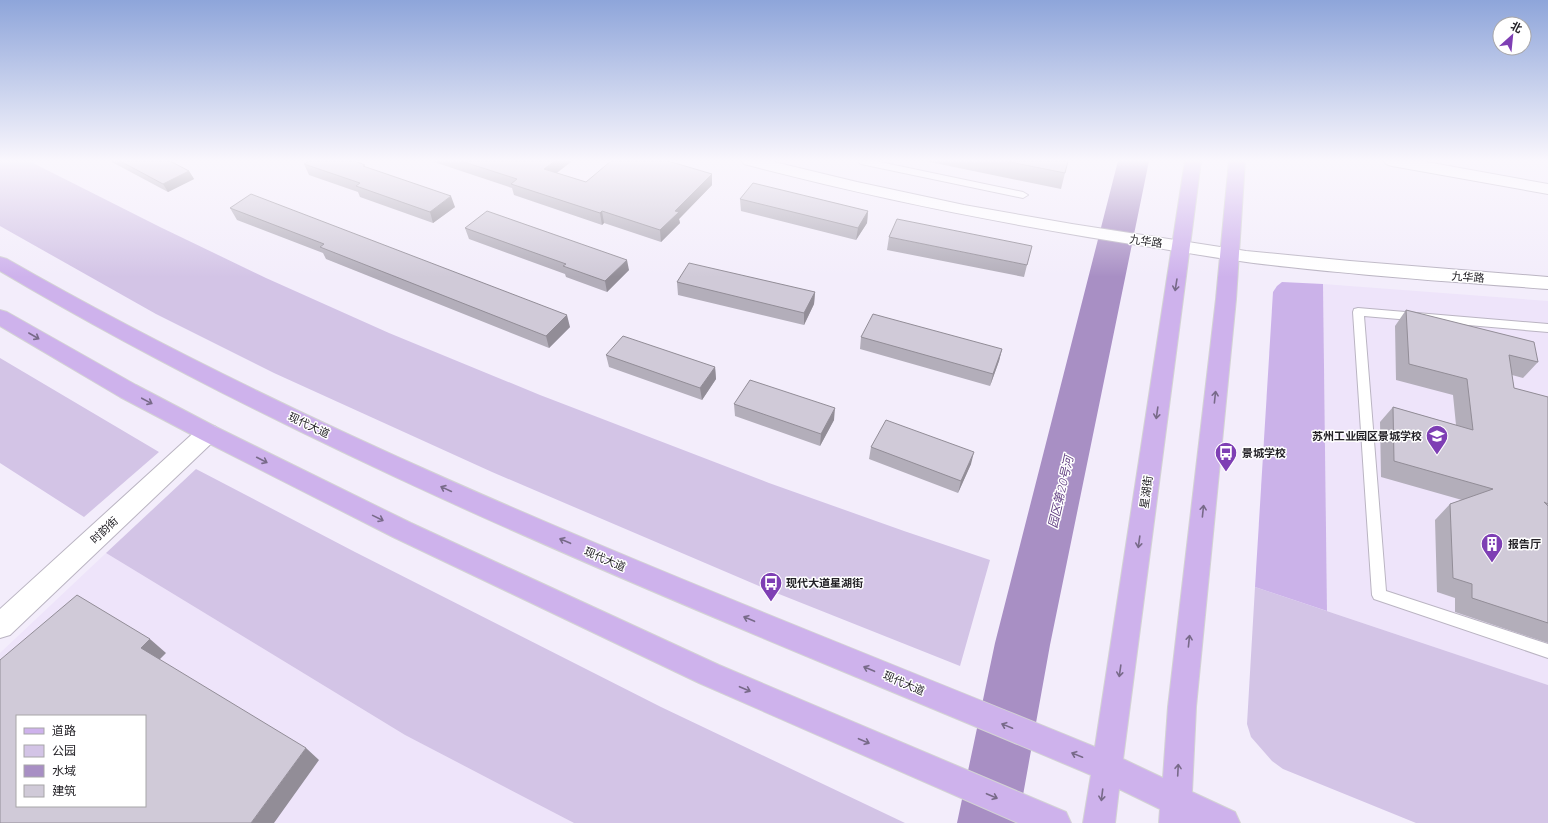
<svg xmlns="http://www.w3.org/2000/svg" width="1548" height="823" font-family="Quicksand,'Noto Sans SC',sans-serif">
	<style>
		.built { fill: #eee4fa; fill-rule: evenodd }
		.green { fill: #d3c4e6 }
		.forest { fill: #cbb2e9 }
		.water { fill: #a88fc4 }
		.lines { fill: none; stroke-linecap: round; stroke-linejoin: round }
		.service-casing { stroke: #bab4c2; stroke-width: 2 }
		.minor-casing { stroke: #bab4c2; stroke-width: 2 }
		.tertiary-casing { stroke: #bab4c2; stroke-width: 2 }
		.primary-casing { stroke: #d3d3d4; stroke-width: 2 }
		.service { fill: #fff; fill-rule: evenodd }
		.minor { fill: #fff; fill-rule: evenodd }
		.tertiary { fill: #fff; fill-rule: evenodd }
		.primary { fill: #ceb2ec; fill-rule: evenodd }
		.wall { fill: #b3aeba }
		.shaded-wall { fill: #928d97 }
		.building { fill: #d0cad8; stroke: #928d97; fill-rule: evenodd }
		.oneway { stroke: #786a89 }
		.labels { text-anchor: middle; stroke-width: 3; stroke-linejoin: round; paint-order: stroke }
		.street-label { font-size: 11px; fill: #232126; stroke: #fff }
		.poi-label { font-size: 11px; font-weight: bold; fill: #232126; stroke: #fff; text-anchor: start }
		.water-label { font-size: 12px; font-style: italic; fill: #634183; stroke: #fff }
	</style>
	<rect width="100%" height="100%" fill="#f3edfb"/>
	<!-- built -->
	<path class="built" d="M 1323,284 L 1548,301 L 1548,685 L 1327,611 Z
		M 106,553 L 405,735 L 574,823 L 0,823 L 0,653 ZM 17,716 L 145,716 L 145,806 L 17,806 Z"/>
	<!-- green -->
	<path class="green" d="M 0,161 L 29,161 L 160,227 L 266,278 L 389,333 L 540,395 L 769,483 L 904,531 L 990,560 L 960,666 L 759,586 L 492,472 L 274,373 L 156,314 L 0,226 Z
		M 0,358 L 159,452 L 84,517 L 0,463 Z
		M 196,469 L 355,552 L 661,707 L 905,823 L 574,823 L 405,735 L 106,553 Z
		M 1255,587 L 1548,685 L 1548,823 L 1416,823 L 1283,769 L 1272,761 L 1251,737 L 1247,724 Z"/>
	<!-- forest -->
	<path class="forest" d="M 1282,282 L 1323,284 L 1327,611 L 1255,587 L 1273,292 L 1277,286 Z"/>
	<!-- water -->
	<path class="water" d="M 1118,161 L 1149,161 L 1050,645 L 1018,823 L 957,823 L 995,643 Z"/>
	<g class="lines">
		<!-- service casing -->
		<g class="service-casing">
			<path id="service" d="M 857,161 L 875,161 L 1023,192 L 1028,195 L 1023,198 L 861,164 Z
				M 1358,308 L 1548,324 L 1548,332 L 1364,316 L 1386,591 L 1548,644 L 1548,658 L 1374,599 L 1372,595 L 1353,312 L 1354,309 Z"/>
		</g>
		<!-- minor casing -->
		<g class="minor-casing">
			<path id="minor" d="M 1384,161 L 1421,161 L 1548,184 L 1548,194 L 1392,166 L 1386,164 Z"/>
		</g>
		<!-- tertiary casing -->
		<g class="tertiary-casing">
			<path id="tertiary" d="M 742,161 L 770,161 L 857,182 L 964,205 L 1072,224 L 1246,251 L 1350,261 L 1548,277 L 1548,289 C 1456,282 1363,276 1271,265 C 1233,261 1195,254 1157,248 C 1018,227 881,200 744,164 Z
				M 208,424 L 216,427 L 219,433 L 216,439 L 10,635 L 0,638 L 0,609 L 200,427 Z"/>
		</g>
		<!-- primary casing -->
		<g class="primary-casing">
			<path id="primary" d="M 1185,161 L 1201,161 L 1123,759 L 1163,778 L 1168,707 L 1216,299 L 1229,161 L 1245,161 L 1236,299 L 1196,707 L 1192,792 L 1235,812 L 1240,823 L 1159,823 L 1160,809 L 1119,789 L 1115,823 L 1083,823 L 1091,775 C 722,619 345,475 0,271 L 0,257 L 7,259 C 352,457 727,596 1095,747 Z
				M 0,310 L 7,312 L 136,385 L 216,427 L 411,523 L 719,665 L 1066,812 L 1071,823 L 1018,823 L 699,683 L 393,537 L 200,439 L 120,397 L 0,326 Z"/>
		</g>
		<!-- service -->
		<use href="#service" class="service"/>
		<!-- minor -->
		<use href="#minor" class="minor"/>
		<!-- tertiary -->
		<use href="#tertiary" class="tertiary"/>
		<!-- primary -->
		<use href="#primary" class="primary"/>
	</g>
	<!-- wall -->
	<path class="wall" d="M 110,161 L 170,161 L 189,171 L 194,179 L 168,192 Z
		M 431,161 L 572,161 L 557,173 L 586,182 L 712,174 L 712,185 L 679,219 L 680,223 L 661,242 L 604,223 L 602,225 L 514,195 L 512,188 Z
		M 925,161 L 1068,161 L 1061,189 Z
		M 304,164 L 366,167 L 455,207 L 433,223 L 360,197 L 358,192 L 309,175 Z
		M 740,199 L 868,211 L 867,223 L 856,240 L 741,211 Z
		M 230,208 L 570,327 L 549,348 L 326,259 L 323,253 L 237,220 Z
		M 465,228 L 629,270 L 607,292 L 566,277 L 565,274 L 469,239 Z
		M 889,237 L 1027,265 L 1024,277 L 887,250 Z
		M 677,282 L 815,292 L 814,304 L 804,325 L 678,295 Z
		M 1406,310 L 1538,362 L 1523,378 L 1512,375 L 1514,388 L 1548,397 L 1548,643 L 1455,612 L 1455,598 L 1437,592 L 1435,520 L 1450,504 L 1462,500 L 1381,477 L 1380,422 L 1393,407 L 1456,425 L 1453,395 L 1396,380 L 1395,326 Z
		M 861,337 L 1002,349 L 999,361 L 990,386 L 860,349 Z
		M 606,355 L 715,367 L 716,379 L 702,400 L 609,367 Z
		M 734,404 L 834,420 L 820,446 L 735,416 Z
		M 871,447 L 971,464 L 958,493 L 869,459 Z"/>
	<!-- shaded-wall -->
	<path class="shaded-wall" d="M 555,161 L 572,161 L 547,180 L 544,169 Z
		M 189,171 L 194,179 L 168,192 L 163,184 Z
		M 712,174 L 712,185 L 679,219 L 680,223 L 661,242 L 660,230 L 675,211 Z
		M 451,196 L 455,207 L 433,223 L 430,212 Z
		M 602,211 L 604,223 L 602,225 L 600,213 Z
		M 868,211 L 867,223 L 856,240 L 858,228 Z
		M 627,260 L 629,270 L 607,292 L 605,281 Z
		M 815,292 L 814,304 L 804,325 L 804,313 Z
		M 567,315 L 570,327 L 549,348 L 546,336 Z
		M 1002,349 L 999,361 L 990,386 L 993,374 Z
		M 715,367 L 716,379 L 702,400 L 700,388 Z
		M 835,408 L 834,420 L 820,446 L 821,434 Z
		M 974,452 L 971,464 L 958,493 L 961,481 Z
		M 150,639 L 166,653 L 157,662 L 141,648 Z
		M 306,748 L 319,760 L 274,823 L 251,823 Z"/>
	<!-- building -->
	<path class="building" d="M 120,161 L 170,161 L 189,171 L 163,184 Z
		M 309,161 L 355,161 L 365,165 L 363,166 L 451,196 L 430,212 L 356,186 L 360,183 L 304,164 Z
		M 461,161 L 555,161 L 544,169 L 586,182 L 611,161 L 668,161 L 712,174 L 675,211 L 679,212 L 660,230 L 602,211 L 600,213 L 511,184 L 517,179 Z
		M 1005,161 L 1068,161 L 1065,173 Z
		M 753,183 L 868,211 L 858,228 L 740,199 Z
		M 251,194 L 567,315 L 546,336 L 320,247 L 324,244 L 230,208 Z
		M 487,211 L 627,260 L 605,281 L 563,266 L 566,264 L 465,228 Z
		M 897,219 L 1032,246 L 1027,265 L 889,237 Z
		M 689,263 L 815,292 L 804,313 L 677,282 Z
		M 1406,310 L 1534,342 L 1538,362 L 1509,355 L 1514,388 L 1548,397 L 1548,504 L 1544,502 L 1548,506 L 1548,623 L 1472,598 L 1472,584 L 1453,578 L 1450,504 L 1493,489 L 1394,461 L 1393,407 L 1473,430 L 1467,379 L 1409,364 Z
		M 873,314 L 1002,349 L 993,374 L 861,337 Z
		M 623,336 L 715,367 L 700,388 L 606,355 Z
		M 750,380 L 835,408 L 821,434 L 734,404 Z
		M 886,420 L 974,452 L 961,481 L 871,447 Z
		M 77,595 L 150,639 L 141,648 L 306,748 L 251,823 L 0,823 L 0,660 ZM 17,716 L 145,716 L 145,806 L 17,806 Z"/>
	<!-- one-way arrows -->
	<defs><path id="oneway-shaft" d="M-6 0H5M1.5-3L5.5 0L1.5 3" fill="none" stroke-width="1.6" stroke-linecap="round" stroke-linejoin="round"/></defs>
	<g class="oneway">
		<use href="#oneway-shaft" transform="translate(1176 285) rotate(99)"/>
		<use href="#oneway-shaft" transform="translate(34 336) rotate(30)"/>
		<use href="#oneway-shaft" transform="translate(1215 397) rotate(-84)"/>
		<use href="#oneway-shaft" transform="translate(147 401) rotate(28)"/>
		<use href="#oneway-shaft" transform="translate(1157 413) rotate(98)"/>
		<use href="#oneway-shaft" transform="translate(262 460) rotate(27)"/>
		<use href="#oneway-shaft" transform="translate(446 489) rotate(-155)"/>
		<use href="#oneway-shaft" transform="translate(1203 511) rotate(-84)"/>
		<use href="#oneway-shaft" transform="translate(378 518) rotate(26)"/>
		<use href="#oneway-shaft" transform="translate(565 541) rotate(-157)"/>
		<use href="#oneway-shaft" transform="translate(1139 542) rotate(98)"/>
		<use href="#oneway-shaft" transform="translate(749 619) rotate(-157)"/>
		<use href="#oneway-shaft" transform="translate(1189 641) rotate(-84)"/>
		<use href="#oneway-shaft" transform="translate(869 669) rotate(-157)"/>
		<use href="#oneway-shaft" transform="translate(1120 671) rotate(98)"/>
		<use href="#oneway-shaft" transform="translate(745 689) rotate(23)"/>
		<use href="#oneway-shaft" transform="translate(1007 726) rotate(-158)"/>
		<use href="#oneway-shaft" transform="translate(864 741) rotate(23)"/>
		<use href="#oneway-shaft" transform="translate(1077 755) rotate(-158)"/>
		<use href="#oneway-shaft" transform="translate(1178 770) rotate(-87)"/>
		<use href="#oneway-shaft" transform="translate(1102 795) rotate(97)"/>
		<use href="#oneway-shaft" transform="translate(992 796) rotate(23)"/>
	</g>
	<!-- sky -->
	<linearGradient id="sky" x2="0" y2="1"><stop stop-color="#8ea5da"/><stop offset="0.58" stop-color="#faf7fd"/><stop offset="1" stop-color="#faf7fd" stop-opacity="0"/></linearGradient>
	<rect width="1548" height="277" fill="url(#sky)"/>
	<!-- icons -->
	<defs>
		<g id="school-pin" transform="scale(1.15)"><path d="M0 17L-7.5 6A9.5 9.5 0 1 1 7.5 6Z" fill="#7e3fb4" stroke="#fff"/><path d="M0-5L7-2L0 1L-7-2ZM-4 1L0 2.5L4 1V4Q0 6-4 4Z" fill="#fff"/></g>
		<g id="bus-pin" transform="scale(1.15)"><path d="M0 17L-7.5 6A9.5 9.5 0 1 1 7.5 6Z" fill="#7e3fb4" stroke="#fff"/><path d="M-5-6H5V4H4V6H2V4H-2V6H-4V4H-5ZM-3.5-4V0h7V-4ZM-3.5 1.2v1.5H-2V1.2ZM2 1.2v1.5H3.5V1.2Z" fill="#fff"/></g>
		<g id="building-pin" transform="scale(1.15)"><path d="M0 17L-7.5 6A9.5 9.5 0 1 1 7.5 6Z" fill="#7e3fb4" stroke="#fff"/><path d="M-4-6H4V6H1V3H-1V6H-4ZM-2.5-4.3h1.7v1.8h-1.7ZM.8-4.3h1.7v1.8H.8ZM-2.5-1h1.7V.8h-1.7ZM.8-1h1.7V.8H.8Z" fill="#fff"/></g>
	</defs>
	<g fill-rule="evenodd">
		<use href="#school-pin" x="1437" y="436"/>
		<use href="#bus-pin" x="1226" y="453"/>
		<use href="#building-pin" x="1492" y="544"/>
		<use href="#bus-pin" x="771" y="583"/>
	</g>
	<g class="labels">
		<!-- street labels -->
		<g class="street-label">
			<text transform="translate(1146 241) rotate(8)" y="4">九华路</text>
			<text transform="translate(1468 277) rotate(4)" y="4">九华路</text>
			<text transform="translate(309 425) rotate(25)" y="4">现代大道</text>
			<text transform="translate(1146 492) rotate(-82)" y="4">星湖街</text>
			<text transform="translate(104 530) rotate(-43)" y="4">时韵街</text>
			<text transform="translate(605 559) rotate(23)" y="4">现代大道</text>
			<text transform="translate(904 683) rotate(23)" y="4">现代大道</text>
		</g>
		<!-- poi labels -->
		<g class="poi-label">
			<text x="1422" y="440" text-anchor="end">苏州工业园区景城学校</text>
			<text x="1242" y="457">景城学校</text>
			<text x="1508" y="548">报告厅</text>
			<text x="786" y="587">现代大道星湖街</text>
		</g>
		<!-- water labels -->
		<g class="water-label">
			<text transform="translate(1061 492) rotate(-77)" y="4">园区第20号河</text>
		</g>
	</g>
	<!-- legend -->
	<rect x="16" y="715" width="130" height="92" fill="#ffffff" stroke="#a7a6a8"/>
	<rect x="24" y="728" width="20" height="6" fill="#ceb2ec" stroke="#a7a6a8"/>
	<text x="52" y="735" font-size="12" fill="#232126">道路</text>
	<rect x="24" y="745" width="20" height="12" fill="#d3c4e6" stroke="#a7a6a8"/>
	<text x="52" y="755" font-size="12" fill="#232126">公园</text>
	<rect x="24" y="765" width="20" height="12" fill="#a88fc4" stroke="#a7a6a8"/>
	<text x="52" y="775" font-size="12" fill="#232126">水域</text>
	<rect x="24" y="785" width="20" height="12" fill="#d0cad8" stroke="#a7a6a8"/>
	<text x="52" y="795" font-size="12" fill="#232126">建筑</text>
	<!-- north arrow -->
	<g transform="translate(1512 36) rotate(27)"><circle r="19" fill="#ffffff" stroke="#a7a6a8"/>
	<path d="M0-3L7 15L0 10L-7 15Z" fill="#7e3fb4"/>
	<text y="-6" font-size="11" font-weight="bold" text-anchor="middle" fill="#232126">北</text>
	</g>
</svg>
